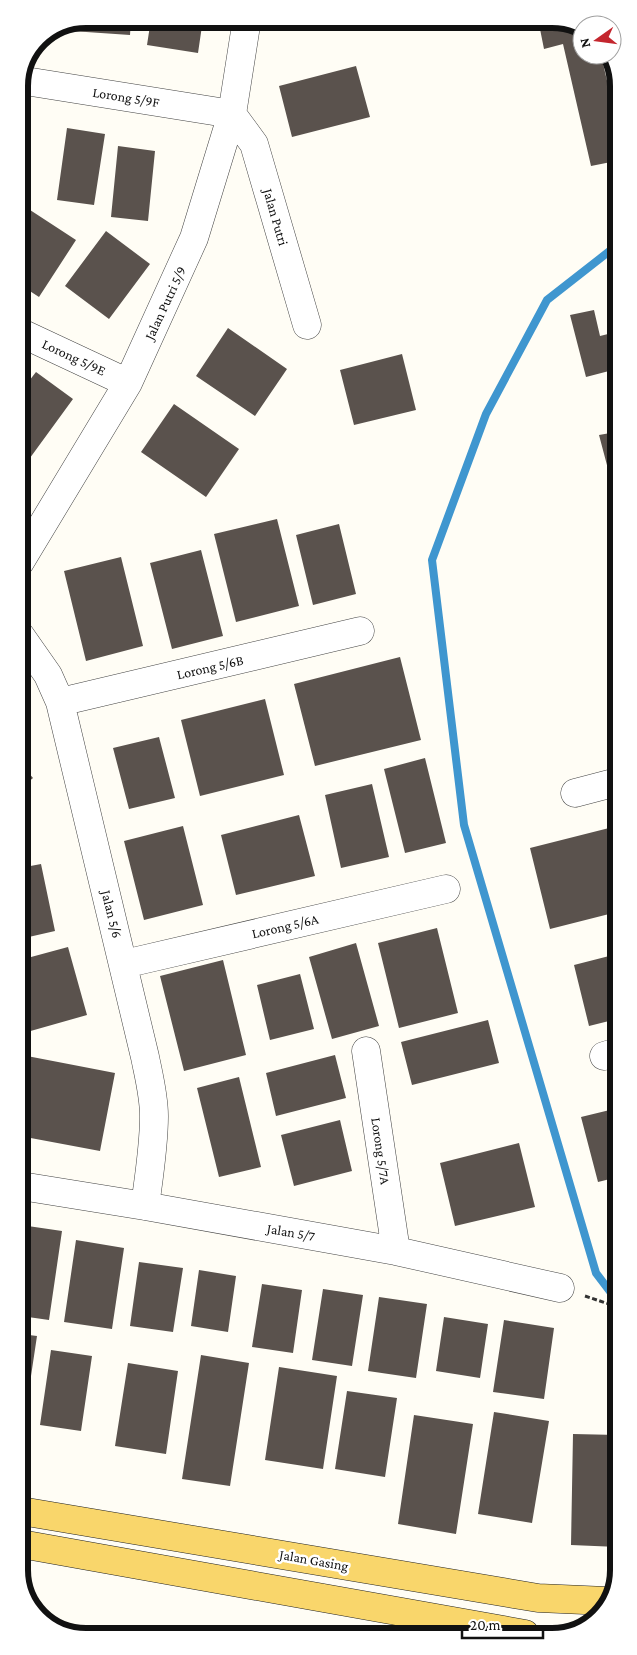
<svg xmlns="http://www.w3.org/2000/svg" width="637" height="1655" font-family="'Crimson Pro',serif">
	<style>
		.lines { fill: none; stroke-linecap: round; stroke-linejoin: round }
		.stream { stroke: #3f96cf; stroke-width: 8 }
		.building { fill: #5a524d }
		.street-casing { stroke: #444; stroke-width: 29 }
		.primary-casing { stroke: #222; stroke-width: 29 }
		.path { stroke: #333; stroke-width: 3; stroke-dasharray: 5 2.5; stroke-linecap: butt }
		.street { stroke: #fff; stroke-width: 28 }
		.primary { stroke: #f9d66b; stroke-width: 28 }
		.labels { text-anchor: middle; stroke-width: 5; stroke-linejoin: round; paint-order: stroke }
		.street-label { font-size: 14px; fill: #111; stroke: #fff }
		.rim { fill: none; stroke: #111; stroke-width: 6 }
	</style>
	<rect width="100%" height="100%" fill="#fffdf5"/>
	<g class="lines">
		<!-- stream -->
		<path class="stream" d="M 616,246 L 547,300 L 486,414 L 432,560 L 464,825 L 596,1273 L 618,1302"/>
	</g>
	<!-- building -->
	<path class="building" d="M 86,19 L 131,19 L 130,35 L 57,30 Z
		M 151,19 L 203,19 L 198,53 L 147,45 Z
		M 538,19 L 556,19 L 571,25 L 574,35 L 582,33 L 582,55 L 601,55 L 616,119 L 616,161 L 591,166 L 563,44 L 544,49 Z
		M 356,66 L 370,117 L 292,137 L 279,86 Z
		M 19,125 L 25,126 L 20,160 L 19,160 Z
		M 67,128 L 105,134 L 94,205 L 57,200 Z
		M 118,146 L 155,151 L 148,221 L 111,217 Z
		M 27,208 L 76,240 L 39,297 L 19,284 L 19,220 Z
		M 106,231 L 150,264 L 109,319 L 65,286 Z
		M 594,310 L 600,336 L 616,332 L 616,396 L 609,371 L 586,377 L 570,315 Z
		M 228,328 L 287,369 L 255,416 L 196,376 Z
		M 402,354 L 416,410 L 354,425 L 340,370 Z
		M 36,372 L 73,399 L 19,473 L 19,394 Z
		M 174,404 L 239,449 L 206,497 L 141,452 Z
		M 616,432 L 617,466 L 608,469 L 599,435 Z
		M 277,519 L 299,606 L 236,622 L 214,534 Z
		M 339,524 L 356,594 L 313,605 L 296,535 Z
		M 201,550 L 223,636 L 172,649 L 150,563 Z
		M 121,557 L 143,646 L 86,661 L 64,571 Z
		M 400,657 L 421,740 L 315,766 L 294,684 Z
		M 265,699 L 284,775 L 200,796 L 181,720 Z
		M 159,737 L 175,798 L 129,809 L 113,748 Z
		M 425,758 L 446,843 L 405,853 L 384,769 Z
		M 20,763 L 33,778 L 20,789 Z
		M 372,784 L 389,857 L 341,868 L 325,795 Z
		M 299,815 L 315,876 L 236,895 L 221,835 Z
		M 183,826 L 203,905 L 144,920 L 124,841 Z
		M 617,826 L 617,912 L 550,929 L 530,848 Z
		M 41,864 L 55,931 L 20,939 L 20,868 Z
		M 437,928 L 458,1013 L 399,1028 L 378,943 Z
		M 356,943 L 379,1026 L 332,1039 L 309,957 Z
		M 68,947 L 87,1015 L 20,1034 L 20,960 Z
		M 617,954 L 617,1019 L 589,1026 L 574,965 Z
		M 223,960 L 246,1055 L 184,1071 L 160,976 Z
		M 300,974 L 314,1029 L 270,1040 L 257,985 Z
		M 488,1020 L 499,1063 L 412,1085 L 401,1042 Z
		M 335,1055 L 346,1098 L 276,1116 L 266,1073 Z
		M 27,1056 L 115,1073 L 100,1151 L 20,1136 L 20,1090 Z
		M 239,1077 L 261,1167 L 219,1177 L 197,1088 Z
		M 618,1108 L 618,1177 L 598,1182 L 581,1117 Z
		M 340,1120 L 352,1171 L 294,1186 L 281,1135 Z
		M 519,1143 L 535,1207 L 455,1226 L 440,1163 Z
		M 618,1202 L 618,1224 L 617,1224 L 612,1204 Z
		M 21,1225 L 62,1231 L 49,1320 L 21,1316 Z
		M 76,1240 L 124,1248 L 112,1329 L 64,1322 Z
		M 139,1262 L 183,1268 L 173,1332 L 130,1326 Z
		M 199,1270 L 236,1276 L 228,1332 L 191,1326 Z
		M 262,1284 L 302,1290 L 293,1353 L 252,1347 Z
		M 323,1289 L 363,1295 L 352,1366 L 312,1360 Z
		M 379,1297 L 427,1304 L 416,1378 L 368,1371 Z
		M 444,1317 L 488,1324 L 480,1378 L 436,1371 Z
		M 504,1320 L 554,1328 L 544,1399 L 493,1392 Z
		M 21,1334 L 37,1336 L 22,1436 L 21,1436 Z
		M 51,1350 L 92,1356 L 81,1431 L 40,1425 Z
		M 201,1355 L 249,1363 L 230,1486 L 182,1479 Z
		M 128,1363 L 178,1371 L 166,1454 L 115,1446 Z
		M 279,1367 L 337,1376 L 323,1469 L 265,1460 Z
		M 347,1391 L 397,1398 L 385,1477 L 335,1469 Z
		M 494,1412 L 549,1421 L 532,1523 L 478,1514 Z
		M 414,1415 L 473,1424 L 456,1534 L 398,1524 Z
		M 573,1434 L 618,1435 L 618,1547 L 571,1545 Z"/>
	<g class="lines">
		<!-- street casing -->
		<g class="street-casing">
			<path id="street" d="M 19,80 L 232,114 L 254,144 L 307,325
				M 19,332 L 128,383
				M 20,562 L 128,383 L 194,238 L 232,114 L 247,19
				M 20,635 L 48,675 L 60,702 L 145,1057 C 149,1077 154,1096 154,1116 C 154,1146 149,1176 145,1206
				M 60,702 L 360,631
				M 575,793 L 617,782
				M 124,964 L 446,889
				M 366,1051 L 396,1251
				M 604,1056 L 617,1052
				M 21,1186 L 145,1206 L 396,1251 L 560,1288"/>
		</g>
		<!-- primary casing -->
		<g class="primary-casing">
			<path id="primary" d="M 21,1511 L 538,1598 L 607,1601
				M 21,1544 L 525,1634"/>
		</g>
		<!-- path -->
		<path class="path" d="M 585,1296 L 618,1307"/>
		<!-- street -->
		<use href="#street" class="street"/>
		<!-- primary -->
		<use href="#primary" class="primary"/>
	</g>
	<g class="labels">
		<!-- street labels -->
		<g class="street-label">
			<text transform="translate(126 97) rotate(9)" y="5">Lorong 5/9F</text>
			<text transform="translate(276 217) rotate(74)" y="5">Jalan Putri</text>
			<text transform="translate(165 303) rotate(-65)" y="5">Jalan Putri 5/9</text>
			<text transform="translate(74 357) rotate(25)" y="5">Lorong 5/9E</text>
			<text transform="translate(210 667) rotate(-13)" y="5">Lorong 5/6B</text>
			<text transform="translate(112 914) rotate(76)" y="5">Jalan 5/6</text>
			<text transform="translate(285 926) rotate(-13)" y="5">Lorong 5/6A</text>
			<text transform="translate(381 1151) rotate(82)" y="5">Lorong 5/7A</text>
			<text transform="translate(291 1232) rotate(10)" y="5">Jalan 5/7</text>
			<text transform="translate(314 1560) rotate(10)" y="5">Jalan Gasing</text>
		</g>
	</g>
	<!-- crop -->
	<path d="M0 0H637V1655H0ZM86 28H552A58 58 0 0 1 610 86V1570A58 58 0 0 1 552 1628H86A58 58 0 0 1 28 1570V86A58 58 0 0 1 86 28Z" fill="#fff" fill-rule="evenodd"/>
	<path class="rim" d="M86 28H552A58 58 0 0 1 610 86V1570A58 58 0 0 1 552 1628H86A58 58 0 0 1 28 1570V86A58 58 0 0 1 86 28Z"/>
	<!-- north arrow -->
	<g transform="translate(597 40) rotate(256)"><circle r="24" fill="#ffffff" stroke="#a0a0a0"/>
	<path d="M0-4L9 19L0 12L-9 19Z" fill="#c4262e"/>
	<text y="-8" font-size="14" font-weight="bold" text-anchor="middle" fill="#111111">N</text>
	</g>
	<!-- scale -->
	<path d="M462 1630v8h81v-8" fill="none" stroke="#111111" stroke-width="2.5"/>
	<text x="470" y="1630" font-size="15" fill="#111111" stroke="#ffffff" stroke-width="4" paint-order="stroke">20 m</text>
</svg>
